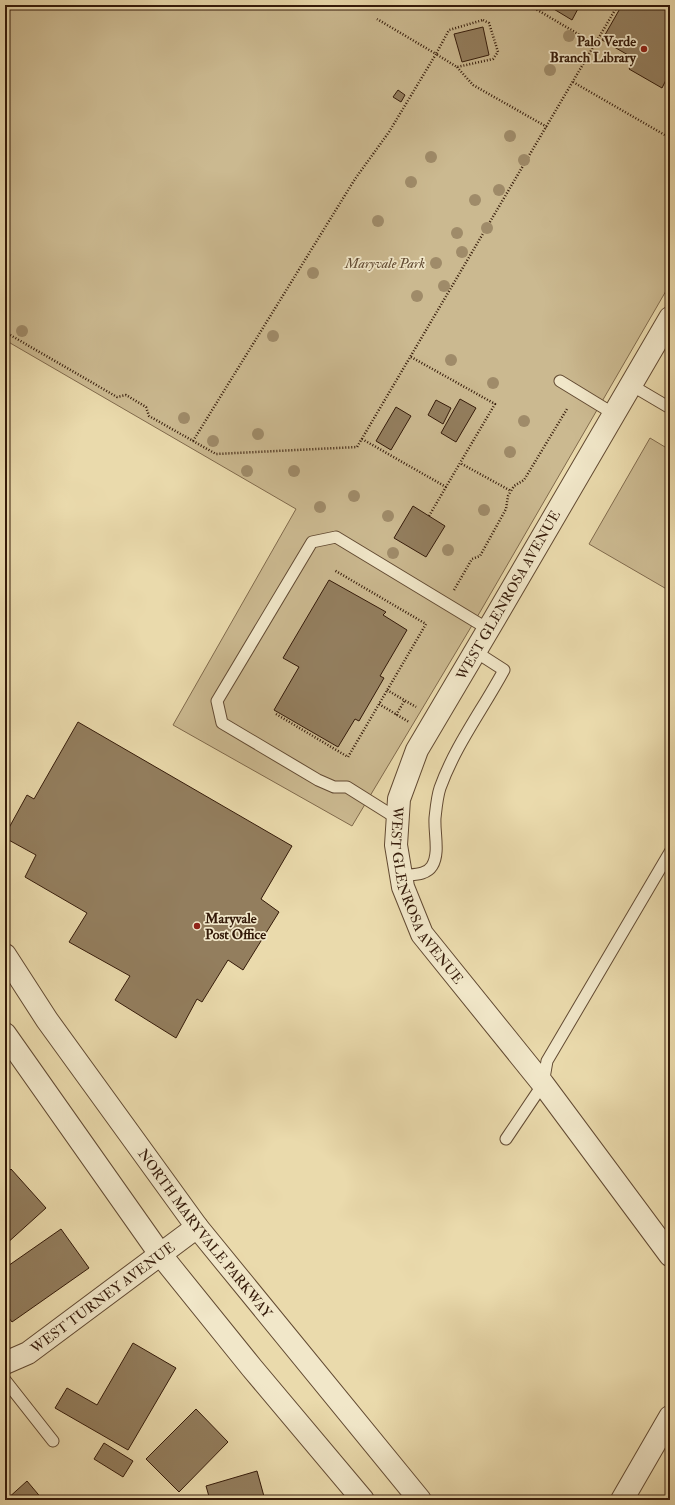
<svg xmlns="http://www.w3.org/2000/svg" width="675" height="1505" font-family="'IM FELL Double Pica',serif">
	<style>
		.park { fill: #cbb990; stroke: #806a4c }
		.building { fill: #937e5e; stroke: #341a09 }
		.lines { fill: none; stroke-linecap: round; stroke-linejoin: round }
		.service-casing { stroke: #624a32; stroke-width: 13 }
		.minor-casing { stroke: #624a32; stroke-width: 24 }
		.tertiary-casing { stroke: #624a32; stroke-width: 24 }
		.path { stroke: #341a09; stroke-width: 2.5; stroke-dasharray: 1 2; stroke-linecap: butt }
		.service { stroke: #f1e7c9; stroke-width: 11 }
		.minor { stroke: #f1e7c9; stroke-width: 22 }
		.tertiary { stroke: #f1e7c9; stroke-width: 22 }
		.tree { fill: #9f8b69 }
		.poi-dot { fill: #8f2418; stroke: #f1e7c9; stroke-width: 1.5 }
		.labels { text-anchor: middle; stroke-width: 3.5; stroke-linejoin: round; paint-order: stroke }
		.poi-label { font-size: 14px; font-weight: bold; fill: #341a09; stroke: #f1e7c9; text-anchor: end }
		.park-label { font-size: 14px; font-style: italic; fill: #614a32; stroke: #f1e7c9 }
		.street-label { font-size: 14px; fill: #341a09; stroke: #f1e7c9 }
	</style>
	<rect width="100%" height="100%" fill="#eadaac"/>
	<filter id="stains"><feTurbulence type="fractalNoise" baseFrequency=".005" numOctaves="4"/><feColorMatrix values="0 0 0 0 .2 0 0 0 0 .09 0 0 0 0 .02 0 0 0 .5 -.17"/></filter>
	<radialGradient id="worn" r=".72"><stop offset=".6" stop-color="#630" stop-opacity="0"/><stop offset="1" stop-color="#630" stop-opacity=".3"/></radialGradient>
	<!-- park -->
	<path class="park" d="M 5,5 L 670,5 L 670,284 L 480,612 L 352,826 L 173,725 L 296,509 L 5,340 Z
		M 650,438 L 670,450 L 670,591 L 589,544 Z"/>
	<!-- building -->
	<path class="building" d="M 547,5 L 580,5 L 572,20 Z
		M 622,5 L 670,5 L 670,79 L 667,78 L 662,88 L 629,69 L 635,59 L 602,40 Z
		M 483,27 L 489,55 L 462,62 L 454,34 Z
		M 398,90 L 405,95 L 401,102 L 393,97 Z
		M 460,399 L 476,408 L 456,442 L 441,433 Z
		M 436,400 L 451,408 L 443,424 L 428,415 Z
		M 396,407 L 411,416 L 391,450 L 376,441 Z
		M 413,506 L 445,526 L 426,557 L 394,538 Z
		M 329,580 L 386,612 L 383,615 L 407,630 L 380,676 L 384,678 L 359,721 L 355,719 L 338,747 L 274,710 L 299,667 L 283,658 Z
		M 78,722 L 292,846 L 261,899 L 279,912 L 243,970 L 228,960 L 202,1002 L 197,999 L 176,1038 L 115,1000 L 130,976 L 69,942 L 87,913 L 25,877 L 36,855 L 5,838 L 5,835 L 27,795 L 34,799 Z
		M 11,1169 L 46,1208 L 5,1245 L 5,1175 Z
		M 61,1229 L 89,1268 L 12,1322 L 5,1313 L 5,1268 Z
		M 133,1343 L 176,1368 L 128,1450 L 55,1408 L 67,1388 L 97,1405 Z
		M 196,1409 L 228,1442 L 179,1492 L 146,1459 Z
		M 104,1443 L 133,1461 L 123,1477 L 94,1459 Z
		M 257,1471 L 265,1500 L 210,1500 L 206,1486 Z
		M 27,1481 L 43,1500 L 6,1500 Z"/>
	<g class="lines">
		<!-- service casing -->
		<g class="service-casing">
			<path id="service" d="M 560,381 L 614,414
				M 631,385 L 670,408
				M 398,819 L 347,787 L 334,787 L 318,780 L 222,723 L 217,701 L 312,542 L 336,537 L 488,629
				M 401,876 C 411,874 426,876 432,866 C 440,853 434,833 435,818 C 436,809 437,797 440,788 C 455,746 483,709 504,670 L 476,652
				M 506,1139 L 543,1084 L 547,1061 L 670,852
				M 5,1380 L 53,1441"/>
		</g>
		<!-- minor casing -->
		<g class="minor-casing">
			<g id="minor">
				<path id="s1" d="M 670,318 L 495,618 L 417,750 L 399,799 L 396,845 L 403,887 L 422,934 L 543,1084 L 670,1255"/>
				<path id="s2" d="M 5,1363 L 28,1353 L 197,1227"/>
				<path d="M 622,1500 L 670,1417"/>
			</g>
		</g>
		<!-- tertiary casing -->
		<g class="tertiary-casing">
			<g id="tertiary">
				<path id="s3" d="M 5,955 L 47,1020 L 197,1227 L 420,1500"/>
				<path d="M 5,1034 L 160,1254 L 252,1368 L 363,1500"/>
			</g>
		</g>
		<!-- path -->
		<path class="path" d="M 529,5 L 595,44
			M 483,20 L 489,23 L 498,52 L 493,59 L 457,67 L 436,54 L 449,30 Z
			M 457,67 L 473,85 L 547,127
			M 573,82 L 670,138
			M 5,332 L 117,397 L 126,395 L 146,407 L 149,416 L 216,454 L 357,447 L 618,5
			M 411,357 L 495,404 L 460,463
			M 362,439 L 446,487
			M 193,441 L 355,179 L 389,132 L 436,54 L 377,19
			M 429,516 L 460,463 L 511,491 L 514,486 L 524,480 L 567,409
			M 454,590 L 472,559 L 480,556 L 506,509 L 508,496 L 511,491
			M 387,690 L 416,707
			M 379,704 L 409,722
			M 276,714 L 348,757 L 426,624 L 334,570
			M 396,715 L 405,700"/>
		<!-- service -->
		<use href="#service" class="service"/>
		<!-- minor -->
		<use href="#minor" class="minor"/>
		<!-- tertiary -->
		<use href="#tertiary" class="tertiary"/>
	</g>
	<!-- trees -->
	<g class="tree">
		<circle cx="569" cy="36" r="6"/>
		<circle cx="550" cy="70" r="6"/>
		<circle cx="510" cy="136" r="6"/>
		<circle cx="431" cy="157" r="6"/>
		<circle cx="524" cy="160" r="6"/>
		<circle cx="411" cy="182" r="6"/>
		<circle cx="499" cy="190" r="6"/>
		<circle cx="475" cy="200" r="6"/>
		<circle cx="378" cy="221" r="6"/>
		<circle cx="487" cy="228" r="6"/>
		<circle cx="457" cy="233" r="6"/>
		<circle cx="462" cy="252" r="6"/>
		<circle cx="436" cy="263" r="6"/>
		<circle cx="313" cy="273" r="6"/>
		<circle cx="444" cy="286" r="6"/>
		<circle cx="417" cy="296" r="6"/>
		<circle cx="22" cy="331" r="6"/>
		<circle cx="273" cy="336" r="6"/>
		<circle cx="451" cy="360" r="6"/>
		<circle cx="493" cy="383" r="6"/>
		<circle cx="184" cy="418" r="6"/>
		<circle cx="524" cy="421" r="6"/>
		<circle cx="258" cy="434" r="6"/>
		<circle cx="213" cy="441" r="6"/>
		<circle cx="510" cy="452" r="6"/>
		<circle cx="247" cy="471" r="6"/>
		<circle cx="294" cy="471" r="6"/>
		<circle cx="354" cy="496" r="6"/>
		<circle cx="320" cy="507" r="6"/>
		<circle cx="484" cy="510" r="6"/>
		<circle cx="388" cy="516" r="6"/>
		<circle cx="448" cy="550" r="6"/>
		<circle cx="393" cy="553" r="6"/>
	</g>
	<!-- markers -->
	<g class="poi-dot">
		<circle cx="644" cy="49" r="4"/>
		<circle cx="197" cy="926" r="4"/>
	</g>
	<g class="labels">
		<!-- poi labels -->
		<g class="poi-label">
			<text x="636" y="46">Palo Verde<tspan x="636" dy="16">Branch Library</tspan></text>
			<text x="205" y="923" text-anchor="start">Maryvale<tspan x="205" dy="16">Post Office</tspan></text>
		</g>
		<!-- park labels -->
		<g class="park-label">
			<text x="385" y="268">Maryvale Park</text>
		</g>
		<!-- street labels -->
		<g class="street-label">
			<text transform="translate(508 595) rotate(-60)" y="5">WEST GLENROSA AVENUE</text>
			<text dy="5" stroke="none"><textPath href="#s1" startOffset="657">WEST GLENROSA AVENUE</textPath></text>
			<text dy="5" stroke="none"><textPath href="#s3" startOffset="343">NORTH MARYVALE PARKWAY</textPath></text>
			<text dy="5" stroke="none"><textPath href="#s2" startOffset="118">WEST TURNEY AVENUE</textPath></text>
		</g>
	</g>
	<!-- margin -->
	<rect width="675" height="1505" fill="none" stroke="#eadaac" stroke-width="20"/>
	<rect x="6" y="6" width="663" height="1493" fill="none" stroke="#341a09" stroke-width="2"/>
	<rect x="10" y="10" width="655" height="1485" fill="none" stroke="#341a09"/>
	<rect width="100%" height="100%" filter="url(#stains)"/>
	<rect width="100%" height="100%" fill="url(#worn)"/>
</svg>
